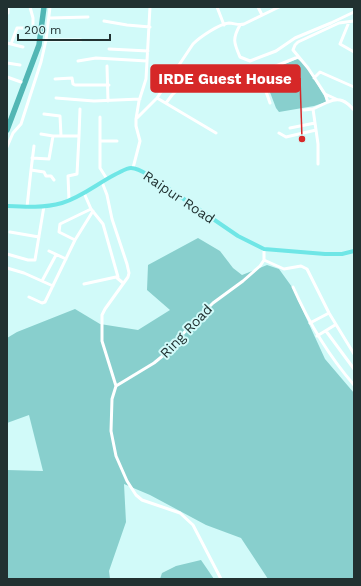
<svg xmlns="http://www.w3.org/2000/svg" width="361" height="586" font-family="'Work Sans',sans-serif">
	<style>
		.green { fill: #88cfcd }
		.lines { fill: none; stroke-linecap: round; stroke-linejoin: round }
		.river { stroke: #52b6b4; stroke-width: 5.5 }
		.minor { stroke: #fff; stroke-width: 3 }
		.major { stroke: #6fe6e6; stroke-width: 4 }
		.labels { text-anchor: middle; stroke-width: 4; stroke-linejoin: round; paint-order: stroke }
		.street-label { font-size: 14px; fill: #213131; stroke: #d1faf9 }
		.leader { fill: none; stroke: #d62828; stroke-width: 1.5 }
		.callout-dot { fill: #d62828; stroke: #d1faf9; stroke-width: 1.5 }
		.callout { fill: #d62828; stroke: #d62828; stroke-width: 1.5 }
		.callout-label { font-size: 15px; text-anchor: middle; font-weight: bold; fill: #fff }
	</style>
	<rect width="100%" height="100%" fill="#d1faf9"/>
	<!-- green -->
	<path class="green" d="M 297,59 C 306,62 319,88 325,97 L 326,102 L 314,106 L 279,112 L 276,108 L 263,74 L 264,72 Z
		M 198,238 L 220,251 L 233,268 L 242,275 L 267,265 L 279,269 L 292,287 L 325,359 L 354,393 L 354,579 L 268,579 L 241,538 L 206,525 L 150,495 L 124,484 L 126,522 L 109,571 L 110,579 L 7,579 L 7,470 L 43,471 L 29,415 L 7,423 L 7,338 L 17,332 L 75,309 L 100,324 L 138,330 L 170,310 L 147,290 L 148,265 Z
		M 201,560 L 214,579 L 160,579 L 162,573 L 176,566 Z"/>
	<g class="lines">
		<!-- river -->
		<path class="river" d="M 7,130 L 39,45 L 44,7"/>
		<!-- minor -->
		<path class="minor" d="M 217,7 L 224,25
			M 258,7 L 262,15
			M 8,13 L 8,7
			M 50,18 L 88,17
			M 104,21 L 127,25 L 150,27
			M 354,21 L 339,23 L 298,42 L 295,45 L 293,50 L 308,68 L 325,94 L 328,102 C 340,97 346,101 354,110
			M 349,22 L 340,44 L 354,52
			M 240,25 C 232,39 234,43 240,57 L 250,61 L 276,51 L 295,38 L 331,23 L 354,12
			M 46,40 L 81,40
			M 7,43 L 23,47
			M 11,44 L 17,28 L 33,28 L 33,18 L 30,7
			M 109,49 L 148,51
			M 78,61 L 96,58 L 147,61
			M 7,63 L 20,65
			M 107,66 L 108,101
			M 7,77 L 21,82
			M 314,78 L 320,72 L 354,87
			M 55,79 L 72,78 L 73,84 L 75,85 L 109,85
			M 325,94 L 336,99
			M 56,98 L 94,101 L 140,99
			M 157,98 L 216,133
			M 166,103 L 172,95 L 189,79
			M 270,103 L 262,80 L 261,72 L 298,57
			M 313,109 L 318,144 L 318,164
			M 304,110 L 313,109 L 328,102
			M 44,114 L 60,116 L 61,136
			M 100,117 L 100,168 L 107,179
			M 136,119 L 157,98 L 193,44 C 200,37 219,24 229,23 C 234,23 239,26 244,24 L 279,7
			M 290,128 L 315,123
			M 279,133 L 286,137 L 316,130
			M 53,136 L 79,136 L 77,174 L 68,176 L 69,200
			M 79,136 L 80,109
			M 100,141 L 117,141
			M 7,147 L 13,133 L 21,124 L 41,62 L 46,40 L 50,7
			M 32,158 L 49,159 L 53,136 L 41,134
			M 133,168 L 140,141 L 136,126 L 136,119 L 139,101 L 146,79 L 150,7
			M 31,170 L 34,146
			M 102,182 L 107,195 L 112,219 L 127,264 L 129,273 L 128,277 L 105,309 L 102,315 L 102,341 L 116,386
			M 84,193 L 91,209 L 103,224 L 118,277
			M 27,207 L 31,170 L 44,172 L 46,176 L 51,176 L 54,180
			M 10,232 L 39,237
			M 75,240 L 93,211
			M 49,251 L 66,259
			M 7,254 L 28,260 L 35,260 L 44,206
			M 264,260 L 284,269 L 301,266 L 307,269 L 329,313 L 354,354
			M 7,268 L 24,273 L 53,286
			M 42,281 L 56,255
			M 84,284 L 116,277 L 123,283
			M 293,287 C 309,323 328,355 354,385
			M 29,297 L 42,303 L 45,302 L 75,240 L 59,232 L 60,224 L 91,209
			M 310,323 L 329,313
			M 326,331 L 354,369
			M 317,336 L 335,325
			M 221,579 L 193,525 L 180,513 L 142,500 L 136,495 L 127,481 L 116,456 L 111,431 L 112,399 L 116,386 L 154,363 L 165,354 L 189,327 L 213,303 L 243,281 L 260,266 L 264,260 L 264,249"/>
		<!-- major -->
		<path class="major" d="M 7,206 C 26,207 44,208 62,203 C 82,197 98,183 116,174 C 121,172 126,168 131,168 C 139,168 146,174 153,178 L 238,236 L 264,249 L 325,254 L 342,254 L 354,251"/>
	</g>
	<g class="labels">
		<!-- street labels -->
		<g class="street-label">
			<text transform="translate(179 197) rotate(34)" y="5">Raipur Road</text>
			<text transform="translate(186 331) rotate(-46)" y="5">Ring Road</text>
		</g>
	</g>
	<!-- callouts -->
	<path class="leader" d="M302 139L300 78"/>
	<circle class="callout-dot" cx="302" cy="139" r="4"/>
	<rect class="callout" x="151" y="65" width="149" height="27" rx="4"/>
	<g class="callout-label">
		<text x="225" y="84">IRDE Guest House</text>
	</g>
	<!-- border -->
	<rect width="361" height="586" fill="none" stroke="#213131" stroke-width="16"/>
	<!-- scale -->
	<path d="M18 34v6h92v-6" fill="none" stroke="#213131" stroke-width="2"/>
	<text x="24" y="34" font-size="12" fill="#213131" stroke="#d1faf9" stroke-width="3" paint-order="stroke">200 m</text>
</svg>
